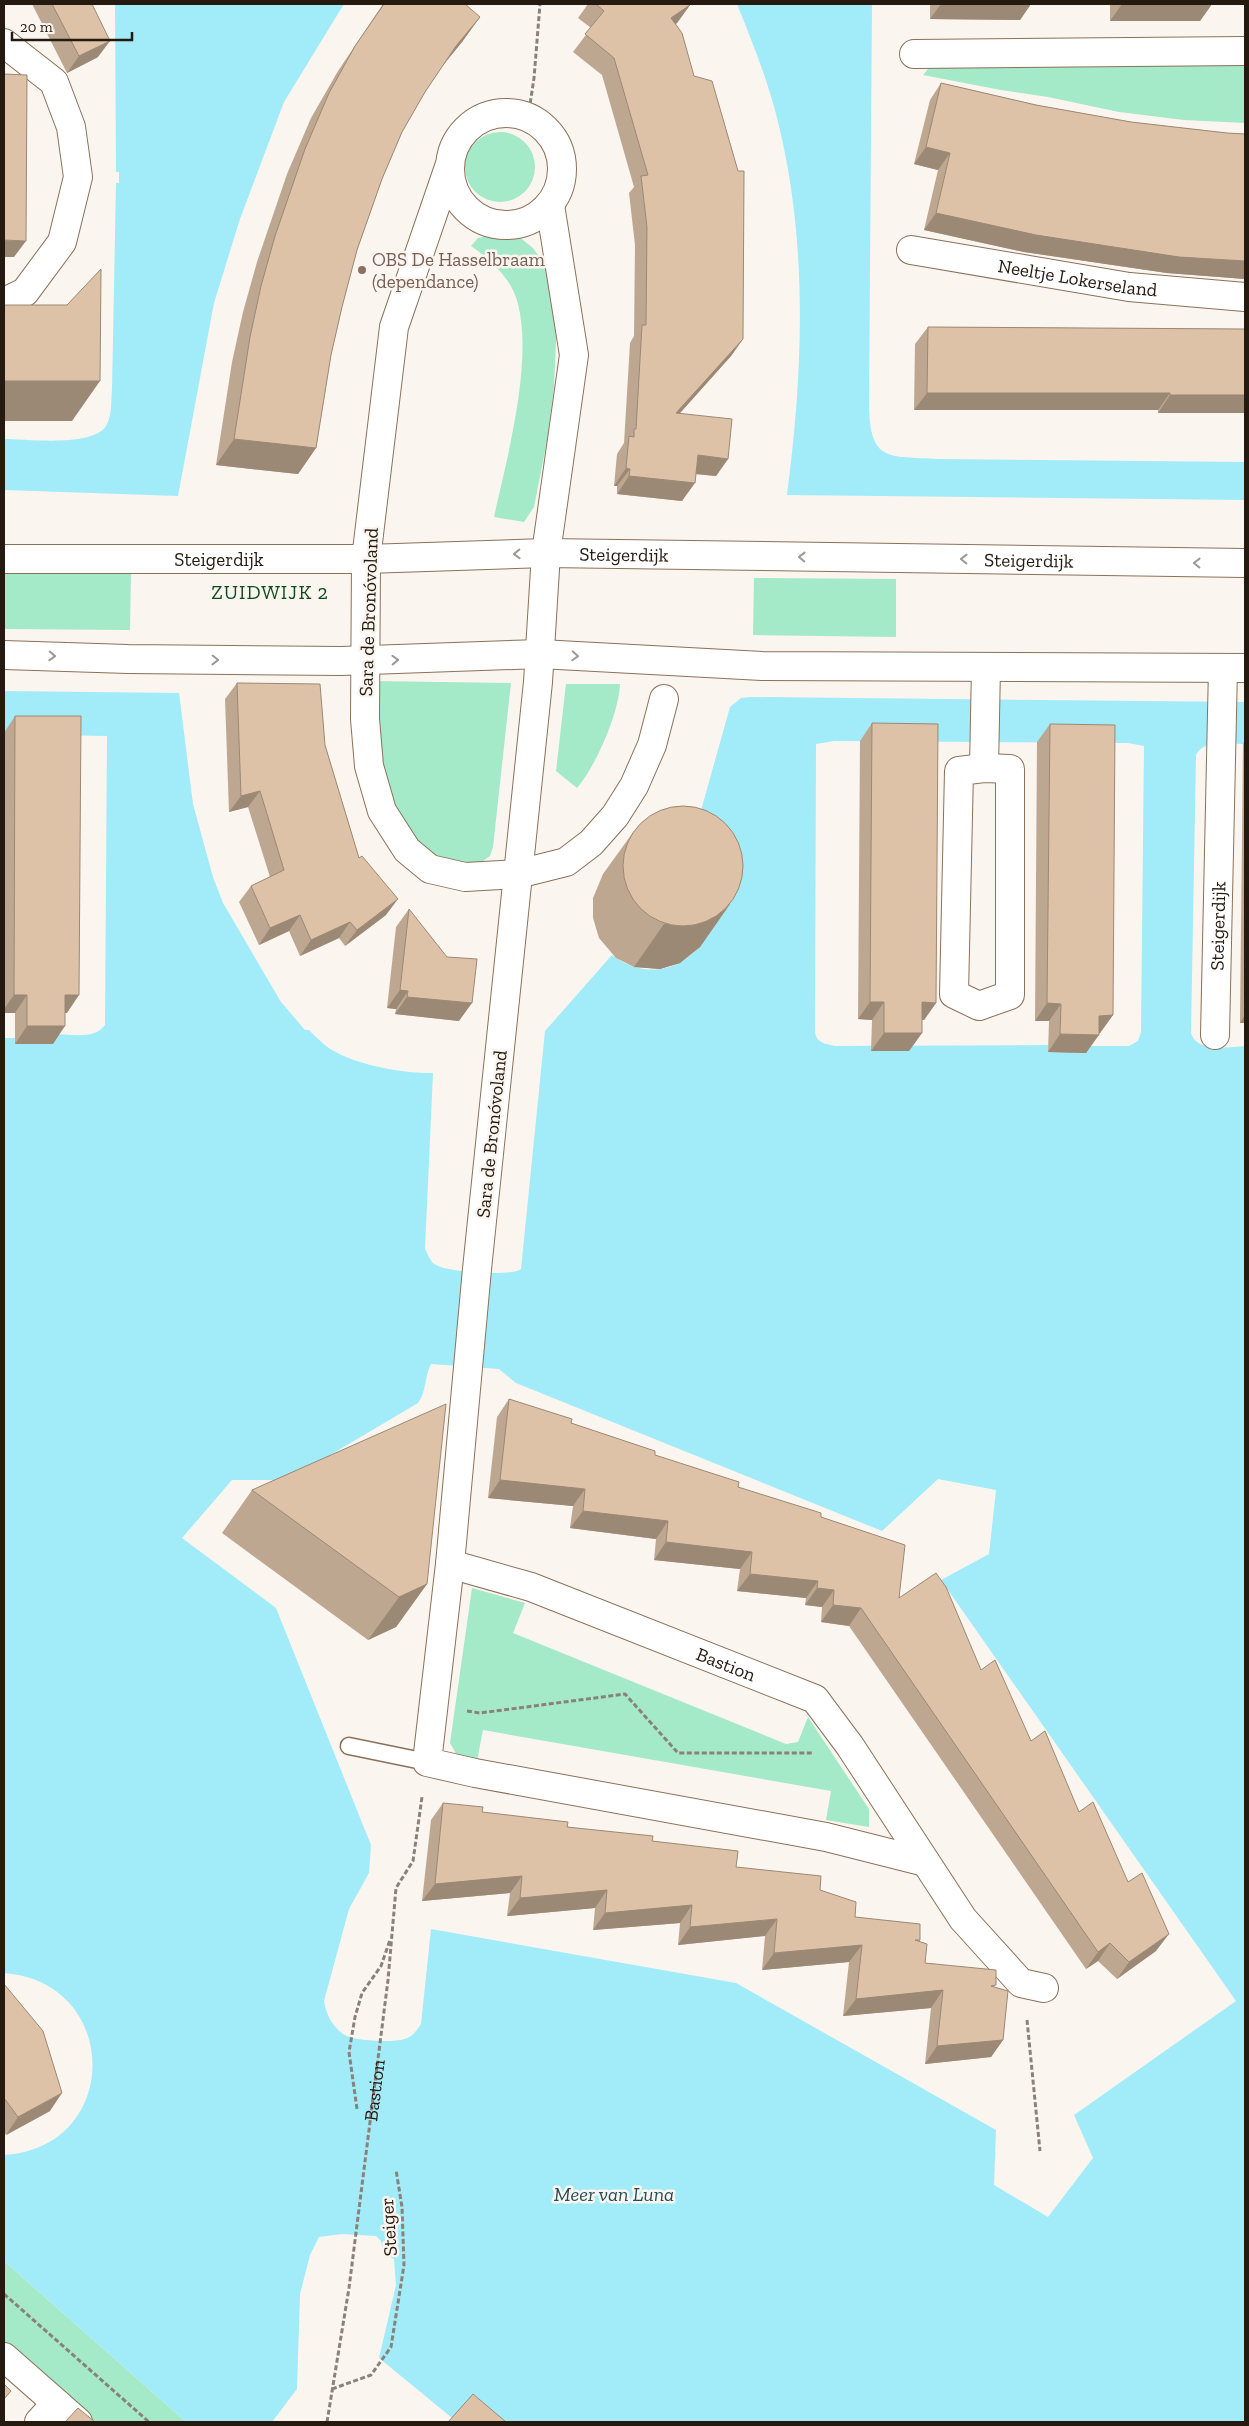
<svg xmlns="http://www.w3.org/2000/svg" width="1249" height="2426" font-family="'Zilla Slab',serif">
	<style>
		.green { fill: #a4e9c8 }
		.water { fill: #a2ebf9; fill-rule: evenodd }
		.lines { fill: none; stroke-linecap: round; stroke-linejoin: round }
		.lane-casing { stroke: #8a7159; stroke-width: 19 }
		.street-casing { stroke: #8a7159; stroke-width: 30 }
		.path { stroke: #8a827a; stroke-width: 3; stroke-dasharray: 5 2.5; stroke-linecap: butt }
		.lane { stroke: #fff; stroke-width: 16 }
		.street { stroke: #fff; stroke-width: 28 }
		.wall { fill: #bea790 }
		.shaded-wall { fill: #9b8875 }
		.building { fill: #ddc2a7; stroke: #9b8875 }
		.oneway { stroke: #9c9893 }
		.education-dot { fill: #8d6e63; stroke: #fbf5f0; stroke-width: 2 }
		.labels { text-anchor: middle; stroke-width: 5; stroke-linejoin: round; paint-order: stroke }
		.education-label { font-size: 19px; fill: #785e54; stroke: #fbf5f0; text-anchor: start }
		.street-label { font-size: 19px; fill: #241a10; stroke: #fbf5f0 }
		.neighbourhood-label { font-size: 20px; letter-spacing: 1px; fill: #0d4b1a; stroke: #fbf5f0 }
		.water-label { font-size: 20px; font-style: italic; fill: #234e56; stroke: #fbf5f0 }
	</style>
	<rect width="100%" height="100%" fill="#fbf5f0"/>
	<!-- green -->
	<path class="green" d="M 933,63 L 1245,66 L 1245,123 L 1184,120 L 1119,112 L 1048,97 L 1001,90 L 923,75 Z
		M465 167a35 35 0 1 1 70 0a35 35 0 1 1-70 0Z
		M 498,233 L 518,236 L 533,248 L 545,265 L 557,319 L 554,387 L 547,441 L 534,507 L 524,522 L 494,517 C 507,458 533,363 518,304 C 512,279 491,260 471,246 L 478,238 Z
		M 4,571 L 131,572 L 130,630 L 4,629 Z
		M 754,578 L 896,579 L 896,637 L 753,635 Z
		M 371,681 L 511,683 L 493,847 L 490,856 L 479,864 L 456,864 L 431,857 L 408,840 L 383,779 Z
		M 566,684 L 620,684 C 619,713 596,766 577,788 L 556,771 Z
		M 472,1588 L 525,1603 L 513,1633 L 786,1744 L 798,1742 L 808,1717 L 869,1809 L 869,1827 L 826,1820 L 831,1791 L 483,1730 L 477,1761 L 458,1757 L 450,1743 Z
		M 4,2261 L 186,2422 L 95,2422 L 4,2342 Z"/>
	<!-- water -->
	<path class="water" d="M 115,4 L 344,4 L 284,102 L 240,219 L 214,303 L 178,496 L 4,490 L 4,439 C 28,439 96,448 107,424 C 112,414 111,400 112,389 L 116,183 L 119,183 L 119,172 L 116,172 Z
		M 737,4 L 872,4 L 869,405 C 870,462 887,456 938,459 L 1245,462 L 1245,500 L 787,495 C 803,373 808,246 779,126 C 769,83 753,44 737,4 Z
		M 4,691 L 179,693 L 193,804 L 213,877 L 223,903 L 281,1002 L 305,1030 L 309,1030 C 314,1035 320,1041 326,1046 C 350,1064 403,1074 433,1073 L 425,1249 C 428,1254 430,1262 436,1265 C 447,1272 512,1277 521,1269 L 545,1031 L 612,955 C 645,980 683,972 706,938 L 700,814 L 730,707 L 741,698 L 750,697 L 1245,702 L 1245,744 C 1229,744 1203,739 1196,755 L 1191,1033 C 1197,1053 1228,1047 1245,1046 L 1245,2422 L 457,2422 L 379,2358 L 396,2285 L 394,2259 L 384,2254 L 381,2241 L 376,2236 L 342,2234 L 319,2237 L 310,2255 L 300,2294 L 297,2389 L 272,2422 L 186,2422 L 4,2261 L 4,2155 C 122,2148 122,1982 4,1973 L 4,1038 L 15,1038 L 15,1044 L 52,1044 L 53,1034 C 69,1034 95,1040 105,1025 L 107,736 L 4,734 ZM 834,741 L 1128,743 L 1144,746 L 1141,1032 L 1138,1041 L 1129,1046 L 1086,1046 L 1048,1052 L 1048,1045 L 835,1046 C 826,1044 817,1043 815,1033 L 816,744 ZM 431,1364 L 499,1369 L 516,1383 L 882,1531 L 938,1479 L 996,1490 L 989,1554 L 941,1580 L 1236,2001 L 1074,2115 L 1093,2158 L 1048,2217 L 994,2185 L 996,2130 L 736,1983 L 431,1929 L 421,2024 C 416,2031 413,2037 404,2039 C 393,2043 352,2041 343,2034 C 332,2026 326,2014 324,2001 L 349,1909 L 369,1873 L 371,1845 L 276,1608 L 182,1538 L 232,1480 L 288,1480 L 418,1403 C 427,1391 424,1377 431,1364 Z"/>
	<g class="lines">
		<!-- lane casing -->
		<g class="lane-casing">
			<path id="lane" d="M 349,1746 L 427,1762"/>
		</g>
		<!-- street casing -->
		<g class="street-casing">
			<g id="street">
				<path d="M 4,43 L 54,82 L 71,127 L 78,177 L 62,242 L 25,292 L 4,302"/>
				<path d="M 914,54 L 1245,51"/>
				<circle cx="506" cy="169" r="56"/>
				<path d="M 449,167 L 394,327 L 366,559 L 365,719 L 369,766 L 382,811 L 407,850 L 430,869 L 465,877 L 518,874 L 566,862 L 591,843 L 615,816 L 634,786 L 652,745 L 664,699"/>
				<path d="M 550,205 L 574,355 L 546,553 L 538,682 L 477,1269 L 450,1564 L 427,1762 L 475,1773 L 826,1837 L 925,1862"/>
				<path id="s2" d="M 911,250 L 1129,287 L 1245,297"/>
				<path id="s3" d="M 4,559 L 366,559 L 546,553 L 1245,563"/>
				<path d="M 4,655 L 128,659 L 341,661 L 540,654 L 762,666 L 1245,668"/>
				<path d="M 984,768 L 1010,769 L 1010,995 L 979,1006 L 954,994 L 959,771 Z"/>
				<path d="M 984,768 L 986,667"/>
				<path id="s4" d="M 1215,1035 L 1223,668"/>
				<path id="s5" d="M 450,1564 L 531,1587 L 815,1699 L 850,1746 L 963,1919 L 1021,1983 L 1044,1988"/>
				<path d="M 4,2357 L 78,2422"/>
				<path d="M 39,2422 L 56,2403"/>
			</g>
		</g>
		<!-- path -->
		<g class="path">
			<path d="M 528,118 L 534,78 L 540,4"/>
			<path d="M 467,1711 L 480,1713 L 625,1694 L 678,1753 L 813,1753"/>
			<path d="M 1027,2020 L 1040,2151"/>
			<path d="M 357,2109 L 349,2052 L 355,2017 L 362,1993 L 381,1966 L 390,1940"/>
			<path d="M 4,2294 L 149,2422"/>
			<path d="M 332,2389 L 371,2375 L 391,2347 L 404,2265 L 402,2207 L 396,2170"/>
			<path id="s1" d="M 327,2422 L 349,2288 L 388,1980 L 396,1888 L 413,1861 L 422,1797"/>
		</g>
		<!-- lane -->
		<use href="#lane" class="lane"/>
		<!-- street -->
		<use href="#street" class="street"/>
	</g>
	<!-- wall -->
	<path class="wall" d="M 32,4 L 92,4 L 98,57 L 67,73 Z
		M 383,4 L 480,17 L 462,42 L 441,68 L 425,92 L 402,132 L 382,179 L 357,250 L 342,307 L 331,355 L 316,448 L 298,474 L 216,465 L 232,362 L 243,312 L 257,262 L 287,174 L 311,118 L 338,71 Z
		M 588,4 L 689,4 L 690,5 L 677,23 L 675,24 L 743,339 L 731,356 L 679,414 L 728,459 L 716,476 L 696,474 L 682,501 L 617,494 L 617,486 L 614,486 L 617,454 L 624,443 L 630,343 L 634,336 L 635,245 L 629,193 L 634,187 L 602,75 L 573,52 L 591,28 L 578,18 Z
		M 930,4 L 1031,4 L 1020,20 L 930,19 Z
		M 1110,4 L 1212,4 L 1200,21 L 1110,21 Z
		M 941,83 L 1036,105 L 1131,122 L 1227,133 L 1245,134 L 1245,279 L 1167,273 L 1024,252 L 924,230 L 938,170 L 914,164 L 930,100 Z
		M 928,327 L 1245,329 L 1158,413 L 1158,410 L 914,410 L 915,344 Z
		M 237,683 L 325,745 L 359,858 L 386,915 L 345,946 L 339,938 L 300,956 L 289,931 L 259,945 L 239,902 L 251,886 L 270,877 L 248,807 L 229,812 L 225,699 Z
		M 15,716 L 67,1013 L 65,1013 L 53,1044 L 15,1044 L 15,1013 L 4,1013 L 4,733 Z
		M 872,723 L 936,1003 L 924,1020 L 922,1020 L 922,1033 L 909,1051 L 871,1051 L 872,1020 L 858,1019 L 860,741 Z
		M 1050,724 L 1113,1015 L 1100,1033 L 1099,1033 L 1086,1053 L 1048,1052 L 1049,1021 L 1035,1021 L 1037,742 Z
		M 1245,740 L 1245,1023 L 1240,1023 L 1243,744 Z
		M 634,831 L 730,904 L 700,947 L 680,963 L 660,969 L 634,967 L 616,958 L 599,938 L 593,918 L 593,898 L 603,874 Z
		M 409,909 L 459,1021 L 395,1014 L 396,1009 L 387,1008 L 396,927 Z
		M 509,1399 L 738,1487 L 821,1517 L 899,1598 L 981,1670 L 1079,1812 L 1156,1951 L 1117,1979 L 1098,1961 L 1086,1969 L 849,1626 L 821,1622 L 822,1607 L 805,1605 L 806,1598 L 737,1591 L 740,1569 L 654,1560 L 656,1539 L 570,1528 L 573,1506 L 488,1498 L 497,1417 Z
		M 252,1490 L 427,1584 L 396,1627 L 368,1640 L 222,1533 Z
		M 443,1803 L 482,1812 L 652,1841 L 736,1867 L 820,1890 L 855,1917 L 920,1940 L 919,1942 L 925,1963 L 995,1987 L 1003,2040 L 991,2057 L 925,2064 L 931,2008 L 843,2016 L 849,1962 L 762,1970 L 765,1936 L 678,1945 L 680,1923 L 593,1930 L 595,1908 L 507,1916 L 510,1893 L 422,1901 L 431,1820 Z
		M 4,1984 L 50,2111 L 6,2135 L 4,2132 Z"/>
	<!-- shaded-wall -->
	<path class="shaded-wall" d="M 941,4 L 1031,4 L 1020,20 L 930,19 Z
		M 1122,4 L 1212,4 L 1200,21 L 1110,21 Z
		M 690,5 L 677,23 L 658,36 L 671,18 Z
		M 480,17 L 462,42 L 438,71 L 456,46 Z
		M 110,41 L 98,57 L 67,73 L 79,56 Z
		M 926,147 L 950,153 L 938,170 L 914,164 Z
		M 936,213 L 1245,261 L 1245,279 L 1167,273 L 1024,252 L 924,230 Z
		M 4,240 L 26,241 L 14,257 L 4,257 Z
		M 743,339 L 731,356 L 664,431 L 676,413 Z
		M 4,381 L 100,381 L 72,421 L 4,421 Z
		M 927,393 L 1170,393 L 1158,410 L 914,410 Z
		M 1170,395 L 1245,395 L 1245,413 L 1158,413 Z
		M 234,439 L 316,448 L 298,474 L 216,465 Z
		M 698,455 L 728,459 L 716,476 L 685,473 Z
		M 626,468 L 630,469 L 617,486 L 614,486 Z
		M 629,476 L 695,483 L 682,501 L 617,494 Z
		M 260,791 L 248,807 L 229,812 L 241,796 Z
		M 398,899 L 386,915 L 345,946 L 357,930 Z
		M 730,904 L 700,947 L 680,963 L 660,969 L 634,967 L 664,924 Z
		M 300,915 L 289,931 L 259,945 L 270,928 Z
		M 350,922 L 339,938 L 300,956 L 311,940 Z
		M 400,990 L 408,991 L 396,1009 L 387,1008 Z
		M 14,995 L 27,995 L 15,1013 L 4,1013 L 4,1009 Z
		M 65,995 L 79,995 L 67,1013 L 53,1013 Z
		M 407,997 L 472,1003 L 459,1021 L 395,1014 Z
		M 870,1002 L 884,1002 L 872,1020 L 858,1019 Z
		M 922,1002 L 936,1003 L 924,1020 L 910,1020 Z
		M 1047,1003 L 1061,1004 L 1049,1021 L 1035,1021 Z
		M 1113,1015 L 1100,1033 L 1086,1033 L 1099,1016 Z
		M 1245,1015 L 1245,1023 L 1240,1023 Z
		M 27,1026 L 65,1026 L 53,1044 L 15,1044 Z
		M 884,1033 L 922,1033 L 909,1051 L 871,1051 Z
		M 1060,1034 L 1099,1035 L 1086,1053 L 1048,1052 Z
		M 500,1480 L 585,1489 L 573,1506 L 488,1498 Z
		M 583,1511 L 668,1521 L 656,1539 L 570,1528 Z
		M 666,1542 L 752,1552 L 740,1569 L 654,1560 Z
		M 750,1574 L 818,1581 L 806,1598 L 737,1591 Z
		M 427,1584 L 396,1627 L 368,1640 L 399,1597 Z
		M 817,1588 L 834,1590 L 822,1607 L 805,1605 Z
		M 833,1605 L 861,1608 L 849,1626 L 821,1622 Z
		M 522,1876 L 510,1893 L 422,1901 L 435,1884 Z
		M 607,1890 L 595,1908 L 507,1916 L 520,1898 Z
		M 692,1905 L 680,1923 L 593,1930 L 605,1913 Z
		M 777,1919 L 765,1936 L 678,1945 L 690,1927 Z
		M 1169,1934 L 1156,1951 L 1117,1979 L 1129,1962 Z
		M 1110,1943 L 1098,1961 L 1086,1969 L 1098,1952 Z
		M 862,1945 L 849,1962 L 762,1970 L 774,1953 Z
		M 943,1990 L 931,2008 L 843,2016 L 856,1999 Z
		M 1003,2040 L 991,2057 L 925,2064 L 937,2046 Z
		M 62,2093 L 50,2111 L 6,2135 L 18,2117 Z"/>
	<!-- building -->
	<path class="building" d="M 52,4 L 92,4 L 110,41 L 79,56 Z
		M 384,4 L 465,4 L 480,17 L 456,46 L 425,92 L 402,132 L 382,179 L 357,250 L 342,307 L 331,355 L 316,448 L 234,439 L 250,337 L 261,286 L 275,236 L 305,149 L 329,93 L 355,46 Z
		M 596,4 L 689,4 L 690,5 L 671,18 L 682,33 L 694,76 L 712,81 L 738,171 L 744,171 L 743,339 L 676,413 L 732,419 L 728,459 L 698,455 L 695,483 L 629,476 L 630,469 L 626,468 L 629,436 L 634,437 L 634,429 L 636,429 L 642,325 L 646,325 L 647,227 L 641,176 L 648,175 L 614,58 L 585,34 L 604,11 Z
		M 4,74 L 27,75 L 26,241 L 4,240 Z
		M 941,83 L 1036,105 L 1131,122 L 1227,133 L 1245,134 L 1245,261 L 1179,257 L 1036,235 L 936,213 L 950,153 L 926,147 Z
		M 101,269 L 100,381 L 4,381 L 4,305 L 67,305 Z
		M 928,327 L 1245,329 L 1245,395 L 1170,395 L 1170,393 L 927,393 Z
		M 237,683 L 320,684 L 325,745 L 359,858 L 362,856 L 398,899 L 357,930 L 350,922 L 311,940 L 300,915 L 270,928 L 251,886 L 284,870 L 260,791 L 241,796 Z
		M 15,716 L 81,716 L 79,995 L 65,995 L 65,1026 L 27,1026 L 27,995 L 14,995 Z
		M 872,723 L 938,724 L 936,1003 L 922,1002 L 922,1033 L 884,1033 L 884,1002 L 870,1002 Z
		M 1050,724 L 1115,725 L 1113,1015 L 1099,1016 L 1099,1035 L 1060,1034 L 1061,1004 L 1047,1003 Z
		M623 866a60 60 0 1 1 120 0a60 60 0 1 1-120 0Z
		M 409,909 L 447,957 L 477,959 L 472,1003 L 407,997 L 408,991 L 400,990 Z
		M 509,1399 L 572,1419 L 571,1423 L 655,1451 L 655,1455 L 739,1482 L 738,1487 L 821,1513 L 821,1517 L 905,1545 L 899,1598 L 936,1573 L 946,1587 L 981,1670 L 995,1660 L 1031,1741 L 1045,1731 L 1079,1812 L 1093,1802 L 1128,1882 L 1142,1873 L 1169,1934 L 1129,1962 L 1110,1943 L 1098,1952 L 861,1608 L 833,1605 L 834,1590 L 817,1588 L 818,1581 L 750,1574 L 752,1552 L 666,1542 L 668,1521 L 583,1511 L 585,1489 L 500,1480 Z
		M 446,1404 L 427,1584 L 399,1597 L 252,1490 Z
		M 443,1803 L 483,1807 L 482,1812 L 568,1822 L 567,1827 L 653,1836 L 652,1841 L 738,1851 L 736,1867 L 821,1876 L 820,1890 L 856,1902 L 855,1917 L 920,1924 L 920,1940 L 915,1940 L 927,1944 L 925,1963 L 996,1970 L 996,1985 L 991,1986 L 1008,1991 L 1003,2040 L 937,2046 L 943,1990 L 856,1999 L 862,1945 L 774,1953 L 777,1919 L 690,1927 L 692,1905 L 605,1913 L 607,1890 L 520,1898 L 522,1876 L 435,1884 Z
		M 4,1984 L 43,2031 L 62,2093 L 18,2117 L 4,2098 Z
		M 4,2384 L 11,2391 L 4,2399 Z
		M 473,2394 L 506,2422 L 448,2422 Z
		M 78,2408 L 95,2422 L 65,2422 Z"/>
	<!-- one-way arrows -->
	<defs><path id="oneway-chevron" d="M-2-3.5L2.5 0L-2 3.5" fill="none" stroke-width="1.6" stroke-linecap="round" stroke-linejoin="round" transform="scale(1.25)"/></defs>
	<g class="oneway">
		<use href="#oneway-chevron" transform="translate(517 554) rotate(178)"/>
		<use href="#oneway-chevron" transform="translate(802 557) rotate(-179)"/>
		<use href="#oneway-chevron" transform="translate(964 559) rotate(-179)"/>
		<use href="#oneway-chevron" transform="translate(1197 563) rotate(-179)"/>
		<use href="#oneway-chevron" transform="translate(52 656) rotate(2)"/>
		<use href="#oneway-chevron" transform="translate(575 656) rotate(3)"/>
		<use href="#oneway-chevron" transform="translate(215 660) rotate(1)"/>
		<use href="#oneway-chevron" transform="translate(395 660) rotate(-2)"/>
	</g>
	<!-- markers -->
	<circle class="education-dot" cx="362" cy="270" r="5"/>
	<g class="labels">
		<!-- education labels -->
		<g class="education-label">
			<text x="372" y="266">OBS De Hasselbraam<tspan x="372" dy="22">(dependance)</tspan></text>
		</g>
		<!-- street labels -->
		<g class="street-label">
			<text dy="7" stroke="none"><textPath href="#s2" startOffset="169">Neeltje Lokerseland</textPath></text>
			<text dy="7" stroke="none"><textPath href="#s3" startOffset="620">Steigerdijk</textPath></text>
			<text dy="7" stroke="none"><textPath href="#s3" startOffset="215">Steigerdijk</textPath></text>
			<text dy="7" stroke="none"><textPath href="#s3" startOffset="1025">Steigerdijk</textPath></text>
			<text transform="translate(368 612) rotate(-88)" y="7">Sara de Bronóvoland</text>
			<text dy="7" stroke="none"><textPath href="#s4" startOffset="109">Steigerdijk</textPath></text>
			<text transform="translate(491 1134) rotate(-84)" y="7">Sara de Bronóvoland</text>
			<text dy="7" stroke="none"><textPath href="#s5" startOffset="294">Bastion</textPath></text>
			<text dy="7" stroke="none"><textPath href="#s1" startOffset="335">Bastion</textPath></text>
			<text transform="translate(388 2227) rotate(-94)" y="7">Steiger</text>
		</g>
		<!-- neighbourhood labels -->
		<g class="neighbourhood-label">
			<text x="270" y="599">ZUIDWIJK 2</text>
		</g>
		<!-- water labels -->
		<g class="water-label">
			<text x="614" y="2201">Meer van Luna</text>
		</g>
	</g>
	<!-- border -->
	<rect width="1249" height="2426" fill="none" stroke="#241a10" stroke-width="10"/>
	<!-- scale -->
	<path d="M12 32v8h120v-8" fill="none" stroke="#241a10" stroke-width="2.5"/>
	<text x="20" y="32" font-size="15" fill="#241a10" stroke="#fbf5f0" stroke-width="4" paint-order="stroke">20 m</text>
</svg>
